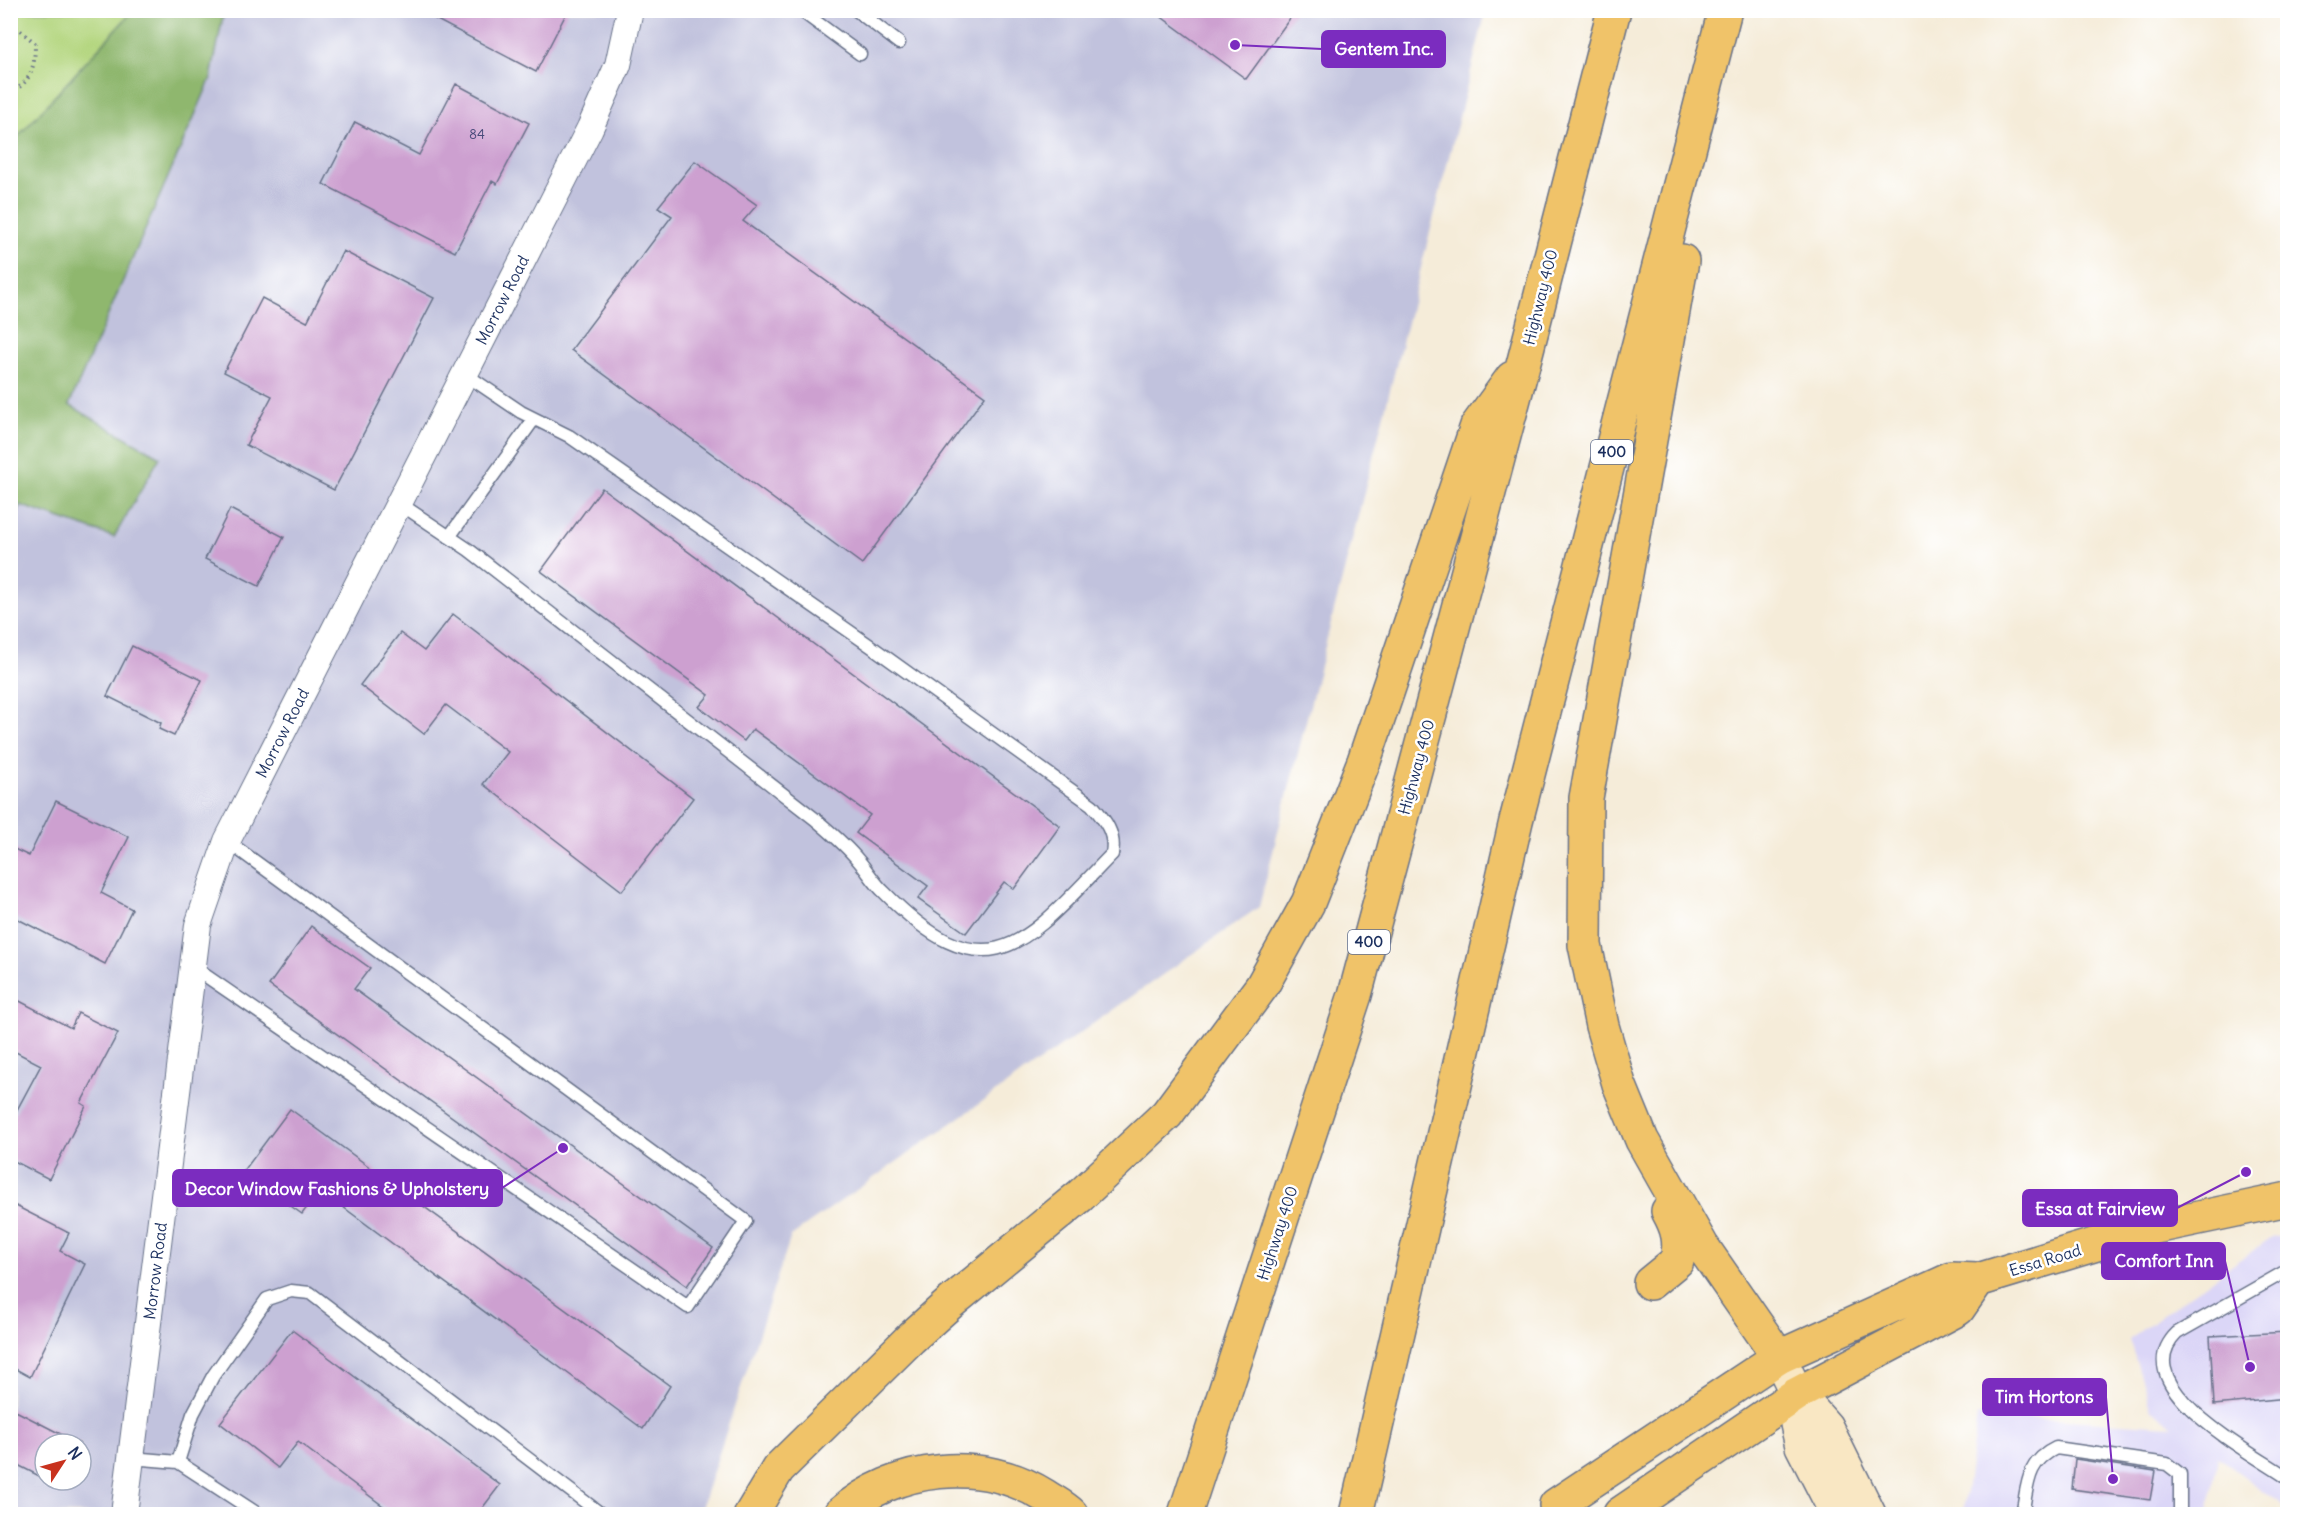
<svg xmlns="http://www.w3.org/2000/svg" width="2298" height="1525" font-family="Delius,sans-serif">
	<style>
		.built { fill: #dbd6f7 }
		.industrial { fill: #c1c2dd; fill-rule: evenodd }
		.green { fill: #b4d67f; stroke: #68826e; stroke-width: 1.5 }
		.forest { fill: #8fb76e; stroke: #557366; stroke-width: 1.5 }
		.building { fill: #cda0d0 }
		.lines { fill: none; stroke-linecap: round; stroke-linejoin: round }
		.lane-casing { stroke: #677189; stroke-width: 15 }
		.street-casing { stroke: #677189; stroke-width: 28 }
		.secondary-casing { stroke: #677189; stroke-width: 36 }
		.primary-casing { stroke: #677189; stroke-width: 36 }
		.highway-casing { stroke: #677189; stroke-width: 36 }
		.path { stroke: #677189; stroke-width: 4; stroke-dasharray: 1.5 4.5; stroke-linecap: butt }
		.lane { stroke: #fff; stroke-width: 12 }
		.street { stroke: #fff; stroke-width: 26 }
		.secondary { stroke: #f9e7c3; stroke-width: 33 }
		.primary { stroke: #f0c369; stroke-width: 33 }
		.highway { stroke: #f0c369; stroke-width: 33 }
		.labels { text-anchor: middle; stroke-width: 5; stroke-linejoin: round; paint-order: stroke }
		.number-label { font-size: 14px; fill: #484b7a }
		.shield { fill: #fff; stroke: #5f6d8e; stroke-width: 1.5 }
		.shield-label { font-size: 15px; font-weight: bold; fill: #1b2f5e }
		.street-label { font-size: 16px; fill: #1b2f5e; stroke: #fff }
		.leader { fill: none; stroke: #7b2cbf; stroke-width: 2 }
		.callout-dot { fill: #7b2cbf; stroke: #fff; stroke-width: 2 }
		.callout { fill: #7b2cbf; stroke: #7b2cbf; stroke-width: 2 }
		.callout-label { font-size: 18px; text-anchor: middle; font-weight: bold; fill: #fff }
	</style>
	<rect width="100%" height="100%" fill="#fff"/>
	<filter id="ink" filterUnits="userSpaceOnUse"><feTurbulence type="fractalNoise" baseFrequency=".0167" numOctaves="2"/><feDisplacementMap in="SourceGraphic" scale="12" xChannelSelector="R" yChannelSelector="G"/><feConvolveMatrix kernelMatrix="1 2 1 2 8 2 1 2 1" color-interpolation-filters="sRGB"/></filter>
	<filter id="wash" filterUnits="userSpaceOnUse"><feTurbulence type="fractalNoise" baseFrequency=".008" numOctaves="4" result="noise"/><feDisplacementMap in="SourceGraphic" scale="24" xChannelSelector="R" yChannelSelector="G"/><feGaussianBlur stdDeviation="1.35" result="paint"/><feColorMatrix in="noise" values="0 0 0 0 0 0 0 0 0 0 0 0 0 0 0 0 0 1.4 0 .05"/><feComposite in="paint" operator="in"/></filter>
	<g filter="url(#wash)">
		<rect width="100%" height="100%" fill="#f5ecd9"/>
		<!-- built -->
		<path class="built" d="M 2287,1234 L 2287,1508 L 2218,1457 L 2208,1514 L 1963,1514 L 1977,1415 L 2173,1426 L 2152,1410 L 2129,1339 L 2272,1237 Z"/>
		<!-- industrial -->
		<path class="industrial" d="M 224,11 L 1486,11 L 1259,907 L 791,1236 L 699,1514 L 11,1514 L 10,524 L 20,505 L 160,457 L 69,405 L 211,78 ZM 45,1444 L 81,1444 L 81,1480 L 45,1480 Z"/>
		<!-- green -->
		<path class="green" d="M 11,11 L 133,11 L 11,144 Z"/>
		<!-- forest -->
		<path class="forest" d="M 133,11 L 224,11 L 211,78 L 69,405 L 160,457 L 114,537 L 20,505 L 11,524 L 11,144 Z"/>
		<g id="blocks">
			<!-- building -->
			<path class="building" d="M 418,10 L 568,10 L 536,72 Z
				M 1152,10 L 1296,10 L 1246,79 Z
				M 456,84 L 529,123 L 497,184 L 492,181 L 455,252 L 323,184 L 355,122 L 419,155 Z
				M 695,161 L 757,205 L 743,221 L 985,396 L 862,564 L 571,350 L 672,216 L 658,207 Z
				M 343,251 L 434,298 L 334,490 L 246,445 L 272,396 L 224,372 L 262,298 L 307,322 Z
				M 602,488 L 1060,826 L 1014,889 L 1004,882 L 966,933 L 918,899 L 928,886 L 856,833 L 870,815 L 753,729 L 744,741 L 699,707 L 709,695 L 541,571 Z
				M 230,509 L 284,537 L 259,586 L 205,559 Z
				M 453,614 L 693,798 L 622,891 L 483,784 L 508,752 L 446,705 L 424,734 L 360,685 L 400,633 L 424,651 Z
				M 132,646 L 202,680 L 174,736 L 159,729 L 161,723 L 107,696 Z
				M 56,801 L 129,837 L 101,893 L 132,909 L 105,964 L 10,915 L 10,847 L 29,856 Z
				M 311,926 L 370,968 L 354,989 L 713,1248 L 687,1286 L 269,985 Z
				M 10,996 L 71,1028 L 78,1013 L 118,1033 L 81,1103 L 86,1106 L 49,1179 L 10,1159 L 10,1123 L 41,1065 L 10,1049 Z
				M 290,1109 L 670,1386 L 643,1429 L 320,1190 L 302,1214 L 243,1172 Z
				M 10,1203 L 69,1233 L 60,1251 L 85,1264 L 30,1377 L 10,1366 Z
				M 292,1330 L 500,1485 L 477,1515 L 395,1515 L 298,1442 L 278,1468 L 220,1423 Z
				M 2288,1332 L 2288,1398 L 2214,1405 L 2210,1336 Z
				M 10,1408 L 80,1444 L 45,1444 L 45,1479 L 10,1461 Z
				M 2075,1459 L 2155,1471 L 2150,1500 L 2072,1489 Z"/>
		</g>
	</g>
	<g filter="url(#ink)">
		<use href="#blocks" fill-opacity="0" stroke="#677189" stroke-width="1.5"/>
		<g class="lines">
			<!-- lane casing -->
			<g class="lane-casing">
				<path id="lane" d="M 800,10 L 860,54
					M 856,10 L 899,43
					M 399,503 L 469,550 L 815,819 C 830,832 845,844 858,860 C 867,870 874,883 884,892 C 990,1000 1028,940 1112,854 C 1116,834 1105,820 1092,805 L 872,647 L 569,436 L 521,412 L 465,374
					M 449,537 L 534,419
					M 193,967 L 688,1307 L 746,1221 L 227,841
					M 2288,1270 L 2177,1333 C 2123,1386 2251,1452 2288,1478
					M 131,1458 L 178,1462 L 258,1514
					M 178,1462 L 193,1414 L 213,1376 L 267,1299 L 291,1291 L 310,1293 L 601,1514
					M 2022,1514 C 2028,1485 2026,1462 2056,1448 L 2167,1464 L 2180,1474 L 2180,1514"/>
			</g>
			<!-- street casing -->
			<g class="street-casing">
				<path id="street" d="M 124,1514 L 198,925 L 227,841 L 590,128 L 618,65 L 630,10"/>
			</g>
			<!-- secondary casing -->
			<g class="secondary-casing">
				<path id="secondary" d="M 1779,1357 L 1797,1394 L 1826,1427 L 1869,1514
					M 1797,1394 L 1797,1424 L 1802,1446 L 1837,1514"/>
			</g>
			<!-- primary casing -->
			<g class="primary-casing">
				<path id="primary" d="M 1556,1505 L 1779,1357 L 1952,1279 L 1978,1280 L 2146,1229 L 2288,1199
					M 1620,1514 L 1797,1394 L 1958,1309 L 1978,1280"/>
			</g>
			<!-- highway casing -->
			<g class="highway-casing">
				<path id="highway" d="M 1682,261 L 1586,798 L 1585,945 L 1602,1026 L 1619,1084 L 1642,1140 L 1702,1246 L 1779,1357
					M 1650,1283 L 1677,1261 C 1681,1241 1678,1229 1668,1211
					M 751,1514 L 778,1469 L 911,1338 L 950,1303 L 1080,1196 L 1167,1114 L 1262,986 L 1308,903 L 1364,761 L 1477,426 L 1512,378
					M 840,1514 C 895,1465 982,1456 1045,1496 C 1054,1502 1064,1507 1071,1514
					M 1185,1514 L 1355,995 L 1524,361 L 1614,10
					M 1356,1514 L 1516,821 L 1725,10"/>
			</g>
			<!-- path -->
			<path class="path" d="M 10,26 L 16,27 L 35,43 C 35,65 32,83 10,92"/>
			<!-- lane -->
			<use href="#lane" class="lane"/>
			<!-- street -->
			<use href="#street" class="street"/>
			<!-- secondary -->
			<use href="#secondary" class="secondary"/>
			<!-- primary -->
			<use href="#primary" class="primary"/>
			<!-- highway -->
			<use href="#highway" class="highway"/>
		</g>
	</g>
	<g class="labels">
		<!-- number labels -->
		<g class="number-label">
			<text x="477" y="139">84</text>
		</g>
		<!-- shield labels -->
		<g class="shield">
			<rect x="1591" y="440" width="42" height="24" rx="4.5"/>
			<rect x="1348" y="930" width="42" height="24" rx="4.5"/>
		</g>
		<g class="shield-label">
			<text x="1612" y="457">400</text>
			<text x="1369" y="947">400</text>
		</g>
		<!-- street labels -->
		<g class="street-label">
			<text transform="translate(1540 297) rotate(-76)" y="6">Highway 400</text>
			<text transform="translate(502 300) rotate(-63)" y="6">Morrow Road</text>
			<text transform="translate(282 733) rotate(-63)" y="6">Morrow Road</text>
			<text transform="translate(1416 767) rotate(-75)" y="6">Highway 400</text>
			<text transform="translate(1277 1233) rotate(-72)" y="6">Highway 400</text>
			<text transform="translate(2045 1260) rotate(-17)" y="6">Essa Road</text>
			<text transform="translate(155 1271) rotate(-83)" y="6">Morrow Road</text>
		</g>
	</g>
	<!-- callouts -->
	<path class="leader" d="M1235 45L1322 49M563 1148L502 1188M2246 1172L2177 1208M2250 1367L2225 1261M2113 1479L2106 1397"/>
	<g class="callout-dot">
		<circle cx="1235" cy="45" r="6"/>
		<circle cx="563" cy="1148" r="6"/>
		<circle cx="2246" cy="1172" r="6"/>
		<circle cx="2250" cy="1367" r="6"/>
		<circle cx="2113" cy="1479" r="6"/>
	</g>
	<g class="callout">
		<rect x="1322" y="31" width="123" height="36" rx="6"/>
		<rect x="173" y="1170" width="329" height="36" rx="6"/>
		<rect x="2023" y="1190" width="154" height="36" rx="6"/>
		<rect x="2102" y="1243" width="123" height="36" rx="6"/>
		<rect x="1983" y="1379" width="123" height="36" rx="6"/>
	</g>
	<g class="callout-label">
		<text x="1384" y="55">Gentem Inc.</text>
		<text x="337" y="1195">Decor Window Fashions &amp; Upholstery</text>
		<text x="2100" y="1215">Essa at Fairview</text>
		<text x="2164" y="1267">Comfort Inn</text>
		<text x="2044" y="1403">Tim Hortons</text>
	</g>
	<!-- margin -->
	<rect width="2298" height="1525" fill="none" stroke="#fff" stroke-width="36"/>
	<!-- north arrow -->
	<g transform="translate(63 1462) rotate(54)"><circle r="28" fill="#ffffff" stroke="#a4acbf" stroke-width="1.5"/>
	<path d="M0-4.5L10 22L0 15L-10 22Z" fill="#c8321e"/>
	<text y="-9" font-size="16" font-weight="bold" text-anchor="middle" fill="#1b2f5e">N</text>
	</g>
</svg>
